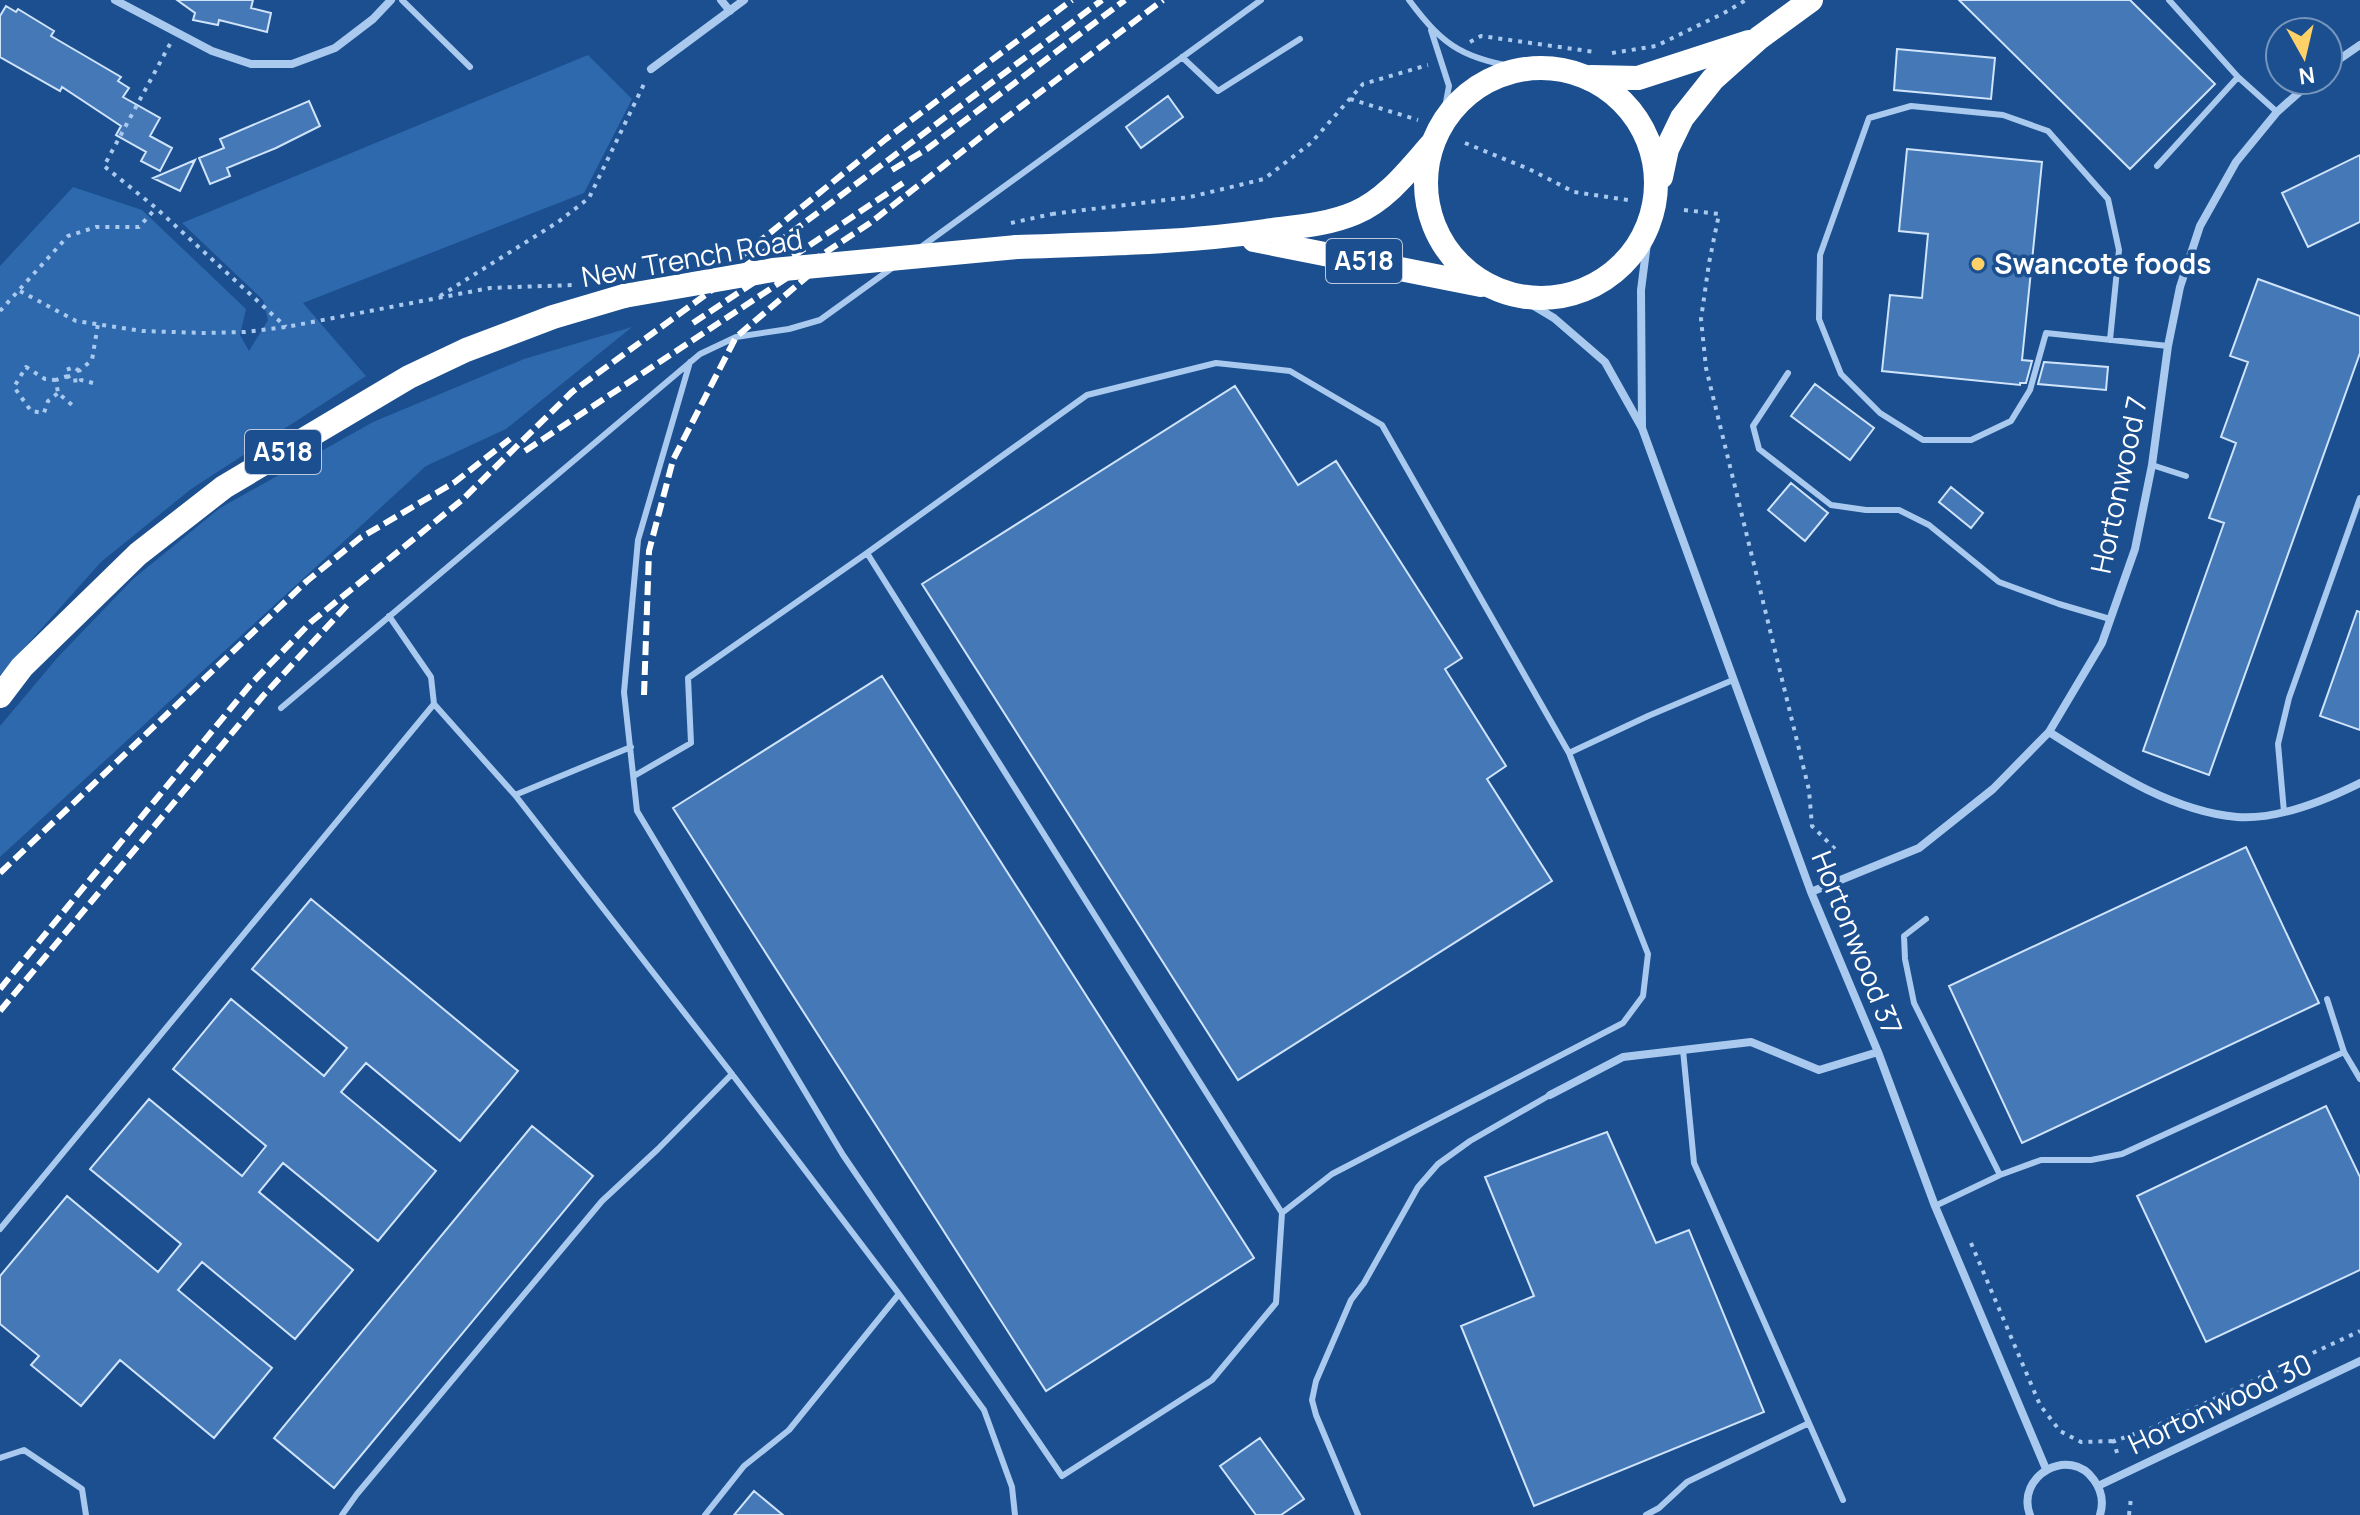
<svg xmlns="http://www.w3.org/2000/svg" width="2360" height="1515" font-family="Manrope,sans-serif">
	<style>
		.green { fill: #2e69ad }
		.building { fill: #4478b7; stroke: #cfe3fa; stroke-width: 2 }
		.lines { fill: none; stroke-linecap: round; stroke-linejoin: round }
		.path { stroke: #a9c9ee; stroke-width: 4; stroke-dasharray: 4 6; stroke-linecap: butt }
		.lane { stroke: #a9c9ee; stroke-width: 6 }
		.street { stroke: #a9c9ee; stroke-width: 8 }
		.highway { stroke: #fff; stroke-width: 24 }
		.rail { stroke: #fff; stroke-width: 6; stroke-dasharray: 14 6; stroke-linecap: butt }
		.path-bridge { stroke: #a9c9ee; stroke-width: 4; stroke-dasharray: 4 6; stroke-linecap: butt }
		.highway-bridge { stroke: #fff; stroke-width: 24 }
		.poi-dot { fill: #ffd166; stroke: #1b4f8f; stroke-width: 3 }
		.labels { text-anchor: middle; stroke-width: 7; stroke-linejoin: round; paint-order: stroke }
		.shield { fill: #1b4f8f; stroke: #bbcadd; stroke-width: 2 }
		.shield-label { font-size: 26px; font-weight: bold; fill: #fff }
		.street-label { font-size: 28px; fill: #fff; stroke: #1b4f8f }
		.poi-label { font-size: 28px; font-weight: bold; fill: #fff; stroke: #1b4f8f; text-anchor: start }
	</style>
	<rect width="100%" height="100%" fill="#1b4f8f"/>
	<!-- green -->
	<path class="green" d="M 588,55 L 632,99 L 584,193 L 303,303 L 366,376 L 191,489 L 101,562 L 0,675 L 0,266 L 73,187 L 142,210 L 246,309 L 240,335 L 249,351 L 268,320 L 263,300 L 182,223 Z
		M 632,327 L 506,429 L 426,466 L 0,857 L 0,726 L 58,657 L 133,579 L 220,508 L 373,422 L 524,359 Z"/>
	<!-- building -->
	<path class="building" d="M 177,0 L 253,0 L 251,8 L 271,13 L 267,32 L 219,20 L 218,25 L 193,20 L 195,13 Z
		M 1959,0 L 2130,0 L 2215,84 L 2130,169 Z
		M 6,6 L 16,12 L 18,9 L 54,31 L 51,36 L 121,77 L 118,81 L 129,88 L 123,97 L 160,118 L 150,136 L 172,148 L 160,171 L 141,161 L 146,152 L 116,135 L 121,126 L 62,87 L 60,91 L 0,57 L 0,16 Z
		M 1897,49 L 1995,58 L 1991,99 L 1894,90 Z
		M 1168,96 L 1183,117 L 1141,148 L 1126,127 Z
		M 309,101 L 320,126 L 276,148 L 227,168 L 230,176 L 210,184 L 199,158 L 224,148 L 220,139 Z
		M 1907,149 L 2042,162 L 2022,360 L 2032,361 L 2026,383 L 2020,383 L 2020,385 L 1882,371 L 1890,295 L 1922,298 L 1928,234 L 1899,231 Z
		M 2360,155 L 2360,222 L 2308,247 L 2282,193 Z
		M 195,160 L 180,191 L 153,178 Z
		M 2258,279 L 2360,316 L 2360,353 L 2209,775 L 2143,751 L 2224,523 L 2209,518 L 2236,443 L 2221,437 L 2248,362 L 2230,356 Z
		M 2044,362 L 2108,367 L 2106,390 L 2038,384 Z
		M 1815,384 L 1874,428 L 1850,460 L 1791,416 Z
		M 1235,386 L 1298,485 L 1336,461 L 1462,658 L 1445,669 L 1506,766 L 1487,779 L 1552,881 L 1238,1080 L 922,584 Z
		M 1791,483 L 1828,513 L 1805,541 L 1768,510 Z
		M 1951,487 L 1983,513 L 1971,528 L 1939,502 Z
		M 2357,611 L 2360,612 L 2360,730 L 2320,716 Z
		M 882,676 L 1254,1258 L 1046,1391 L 673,808 Z
		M 2246,847 L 2319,1003 L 2022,1143 L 1949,986 Z
		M 311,899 L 518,1071 L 460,1141 L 366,1063 L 341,1092 L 436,1171 L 378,1241 L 283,1163 L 259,1192 L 353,1270 L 295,1339 L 202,1262 L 178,1290 L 272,1368 L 214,1438 L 120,1360 L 81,1406 L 31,1365 L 39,1356 L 0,1324 L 0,1276 L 67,1196 L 158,1272 L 181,1244 L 90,1169 L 149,1099 L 242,1176 L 266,1146 L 173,1069 L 231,999 L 324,1076 L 347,1048 L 252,969 Z
		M 2326,1106 L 2360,1177 L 2360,1270 L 2206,1342 L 2137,1196 Z
		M 532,1126 L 593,1176 L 334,1488 L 274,1438 Z
		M 1607,1132 L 1656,1243 L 1689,1230 L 1764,1412 L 1534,1506 L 1461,1326 L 1534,1296 L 1485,1177 Z
		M 1260,1438 L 1304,1499 L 1281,1515 L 1256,1515 L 1220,1466 Z
		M 754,1491 L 783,1515 L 734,1515 Z"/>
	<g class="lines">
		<!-- path -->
		<path class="path" d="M 1470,42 L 1481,36 L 1595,52
			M 170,44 L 104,166 L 156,208 L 286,327
			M 1612,53 L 1656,46 L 1724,13 L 1746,0
			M 1350,99 L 1418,120
			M 1465,143 L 1529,169 L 1574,192 L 1628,200
			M 1684,210 L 1719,214 L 1709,263 L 1701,319 L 1706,368 L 1809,790 L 1812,826 L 1837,851
			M 1052,214 L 1190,197 L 1264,179 L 1311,143 L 1363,84 L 1428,65
			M 20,291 L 76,321 L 142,331 L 204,333 L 245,332 L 286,327 L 490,288 L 572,285
			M 440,296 L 558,222 L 589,198 L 645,82
			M 0,311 L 68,236 L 96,227 L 139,227 L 156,208
			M 79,371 L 74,367 L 66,370 L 70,381 L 81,380
			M 68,376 L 56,380 L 58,393 L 72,405
			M 56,380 L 45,379 L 26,367 L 14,387 L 31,411 L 44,413 L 48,401 L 58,393
			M 93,383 L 81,380 L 79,371 L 92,360 L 98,324
			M 1971,1243 L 2040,1405 L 2060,1431 L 2081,1442 L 2114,1441
			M 2117,1453 L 2114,1441 L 2152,1428 L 2360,1331
			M 2129,1515 L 2131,1498"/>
		<!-- lane -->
		<path class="lane" d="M 402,0 L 470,67
			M 1409,0 C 1446,50 1465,58 1525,69
			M 2169,0 L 2238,77 L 2277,112
			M 1431,30 L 1449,86 L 1442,123
			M 1182,57 L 1218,91 L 1300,39
			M 2157,166 L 2238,77
			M 921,247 L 1261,0
			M 2110,340 L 2119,250 L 2108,199 L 2048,131 L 2003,115 L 1911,106 L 1869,118 L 1820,255 L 1819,319 L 1841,374 L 1880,413 L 1923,440 L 1971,440 L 2011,421 L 2030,390 L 2046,333 L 2168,346
			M 690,362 L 638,540 L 624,692 L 637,811 L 843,1155 L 1062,1476 L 1212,1380 L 1276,1303 L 1282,1213
			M 1788,373 L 1753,426 L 1759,449 L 1831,505 L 1866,510 L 1899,510 L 1929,525 L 1999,582 L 2059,604 L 2110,619
			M 2152,465 L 2186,476
			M 389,616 L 431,677 L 434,704 L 515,795 L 732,1074 L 899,1294 L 984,1410 L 1012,1487 L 1015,1515
			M 281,708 L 700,354 L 736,337 L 789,329 L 820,320 L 892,268
			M 1569,753 L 1648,954 L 1643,996 L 1623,1023 L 1332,1174 L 1282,1213 L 867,553 L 1087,395 L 1216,363 L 1290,371 L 1382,425 L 1569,753 L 1648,716 L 1733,680
			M 634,776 L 691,743 L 688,678 L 867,553
			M 515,795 L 631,747
			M 2284,812 L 2278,744 L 2289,698 L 2360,498
			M 1926,919 L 1904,936 L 1905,959 L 1914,1003 L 2000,1175
			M 1683,1050 L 1694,1163 L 1843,1500
			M 2344,1052 L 2360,1079
			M 1935,1206 L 2000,1175 L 2041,1160 L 2091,1160 L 2122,1154 L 2344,1052 L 2327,999
			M 0,1229 L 434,704
			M 0,1458 L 24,1450 L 82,1489 L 86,1515
			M 342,1515 L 357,1494 L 602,1201 L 658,1149 L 732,1074
			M 705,1515 L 744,1466 L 789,1430 L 899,1294
			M 1358,1515 L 1316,1415 L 1312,1400 L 1316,1381 L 1351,1300 L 1364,1283 L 1418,1187 L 1438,1164 L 1470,1141 L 1550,1095
			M 1646,1515 L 1659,1508 L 1687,1482 L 1809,1423"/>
		<!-- street -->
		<path class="street" d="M 115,0 L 212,51 L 251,64 L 292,64 L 335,48 L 373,19 L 391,0
			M 721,0 L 730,11
			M 2328,67 L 2360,45
			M 651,69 L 744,0
			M 1517,296 L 1554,318 L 1605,362 L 1642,428 L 1811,892 L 1878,1052 L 1935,1206 L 2046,1469
			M 1642,427 L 1641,290 L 1650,220
			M 2049,732 C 2105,767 2169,811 2237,817 C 2278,820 2324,801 2360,783
			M 1811,892 L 1919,848 L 1993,789 L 2049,732 L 2102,643 L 2135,549 L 2152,465 L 2168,346 L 2180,287 L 2200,226 L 2236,162 L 2277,112 L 2313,80
			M 1550,1095 L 1623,1057 L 1751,1042 L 1819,1070 L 1878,1052
			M 2098,1486 L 2360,1361
			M 2030,1515 C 2015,1476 2070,1445 2094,1480 C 2102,1491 2104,1502 2100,1515"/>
		<!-- highway -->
		<path class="highway" d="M1426 183a115 115 0 1 1 230 0a115 115 0 1 1-230 0Z
			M 1591,77 L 1638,78 L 1749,42
			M 1661,177 L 1667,149 L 1682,118 L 1713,79 L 1759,38 L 1811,0
			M 1254,240 L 1481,285
			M 1017,247 C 1100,244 1183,243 1265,231 C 1295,227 1327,225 1355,213 C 1386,200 1409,170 1431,145
			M 0,696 L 22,667 L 138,554 L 224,487 L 409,377 L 466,350 L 553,317 L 624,296"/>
		<!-- rail -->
		<path class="rail" d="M 892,170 L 927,149 L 1125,0
			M 739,258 L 886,139 L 1072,0
			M 693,323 L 903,183
			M 525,451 L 870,223 L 999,123 L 1163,0
			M 644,695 L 649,551 L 673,460 L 736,337 L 815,270
			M 0,873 L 307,581 L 360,538 L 455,482 L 510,439
			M 0,989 L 250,685 L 311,622 L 462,500 L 572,392 L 800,226 L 1102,0
			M 0,1011 L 263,696 L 351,601"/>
		<!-- path-bridge -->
		<path class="path-bridge" d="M 1011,223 L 1052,214"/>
		<!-- highway-bridge -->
		<path class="highway-bridge" d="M 624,296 L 773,270 L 1017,247"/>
	</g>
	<!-- markers -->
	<circle class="poi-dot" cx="1978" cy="264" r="8"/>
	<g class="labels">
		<!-- shield labels -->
		<g class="shield">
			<rect x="1326" y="239" width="76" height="44" rx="6"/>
			<rect x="245" y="430" width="76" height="44" rx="6"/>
		</g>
		<g class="shield-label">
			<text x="1364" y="270">A518</text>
			<text x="283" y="461">A518</text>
		</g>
		<!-- street labels -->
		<g class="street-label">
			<text transform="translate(692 258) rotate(-10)" y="10">New Trench Road</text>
			<text transform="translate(2119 485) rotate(-78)" y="10">Hortonwood 7</text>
			<text transform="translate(1857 943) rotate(68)" y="10">Hortonwood 37</text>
			<text transform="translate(2220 1404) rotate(-25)" y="10">Hortonwood 30</text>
		</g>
		<!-- poi labels -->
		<g class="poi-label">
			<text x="1994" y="274">Swancote foods</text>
		</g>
	</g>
	<!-- north arrow -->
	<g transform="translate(2304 56) rotate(172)"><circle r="38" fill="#1b4f8f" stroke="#7695bc" stroke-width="2"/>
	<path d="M0-6L14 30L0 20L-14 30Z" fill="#ffd166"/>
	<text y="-12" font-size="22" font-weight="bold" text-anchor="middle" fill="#ffffff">N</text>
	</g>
</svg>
